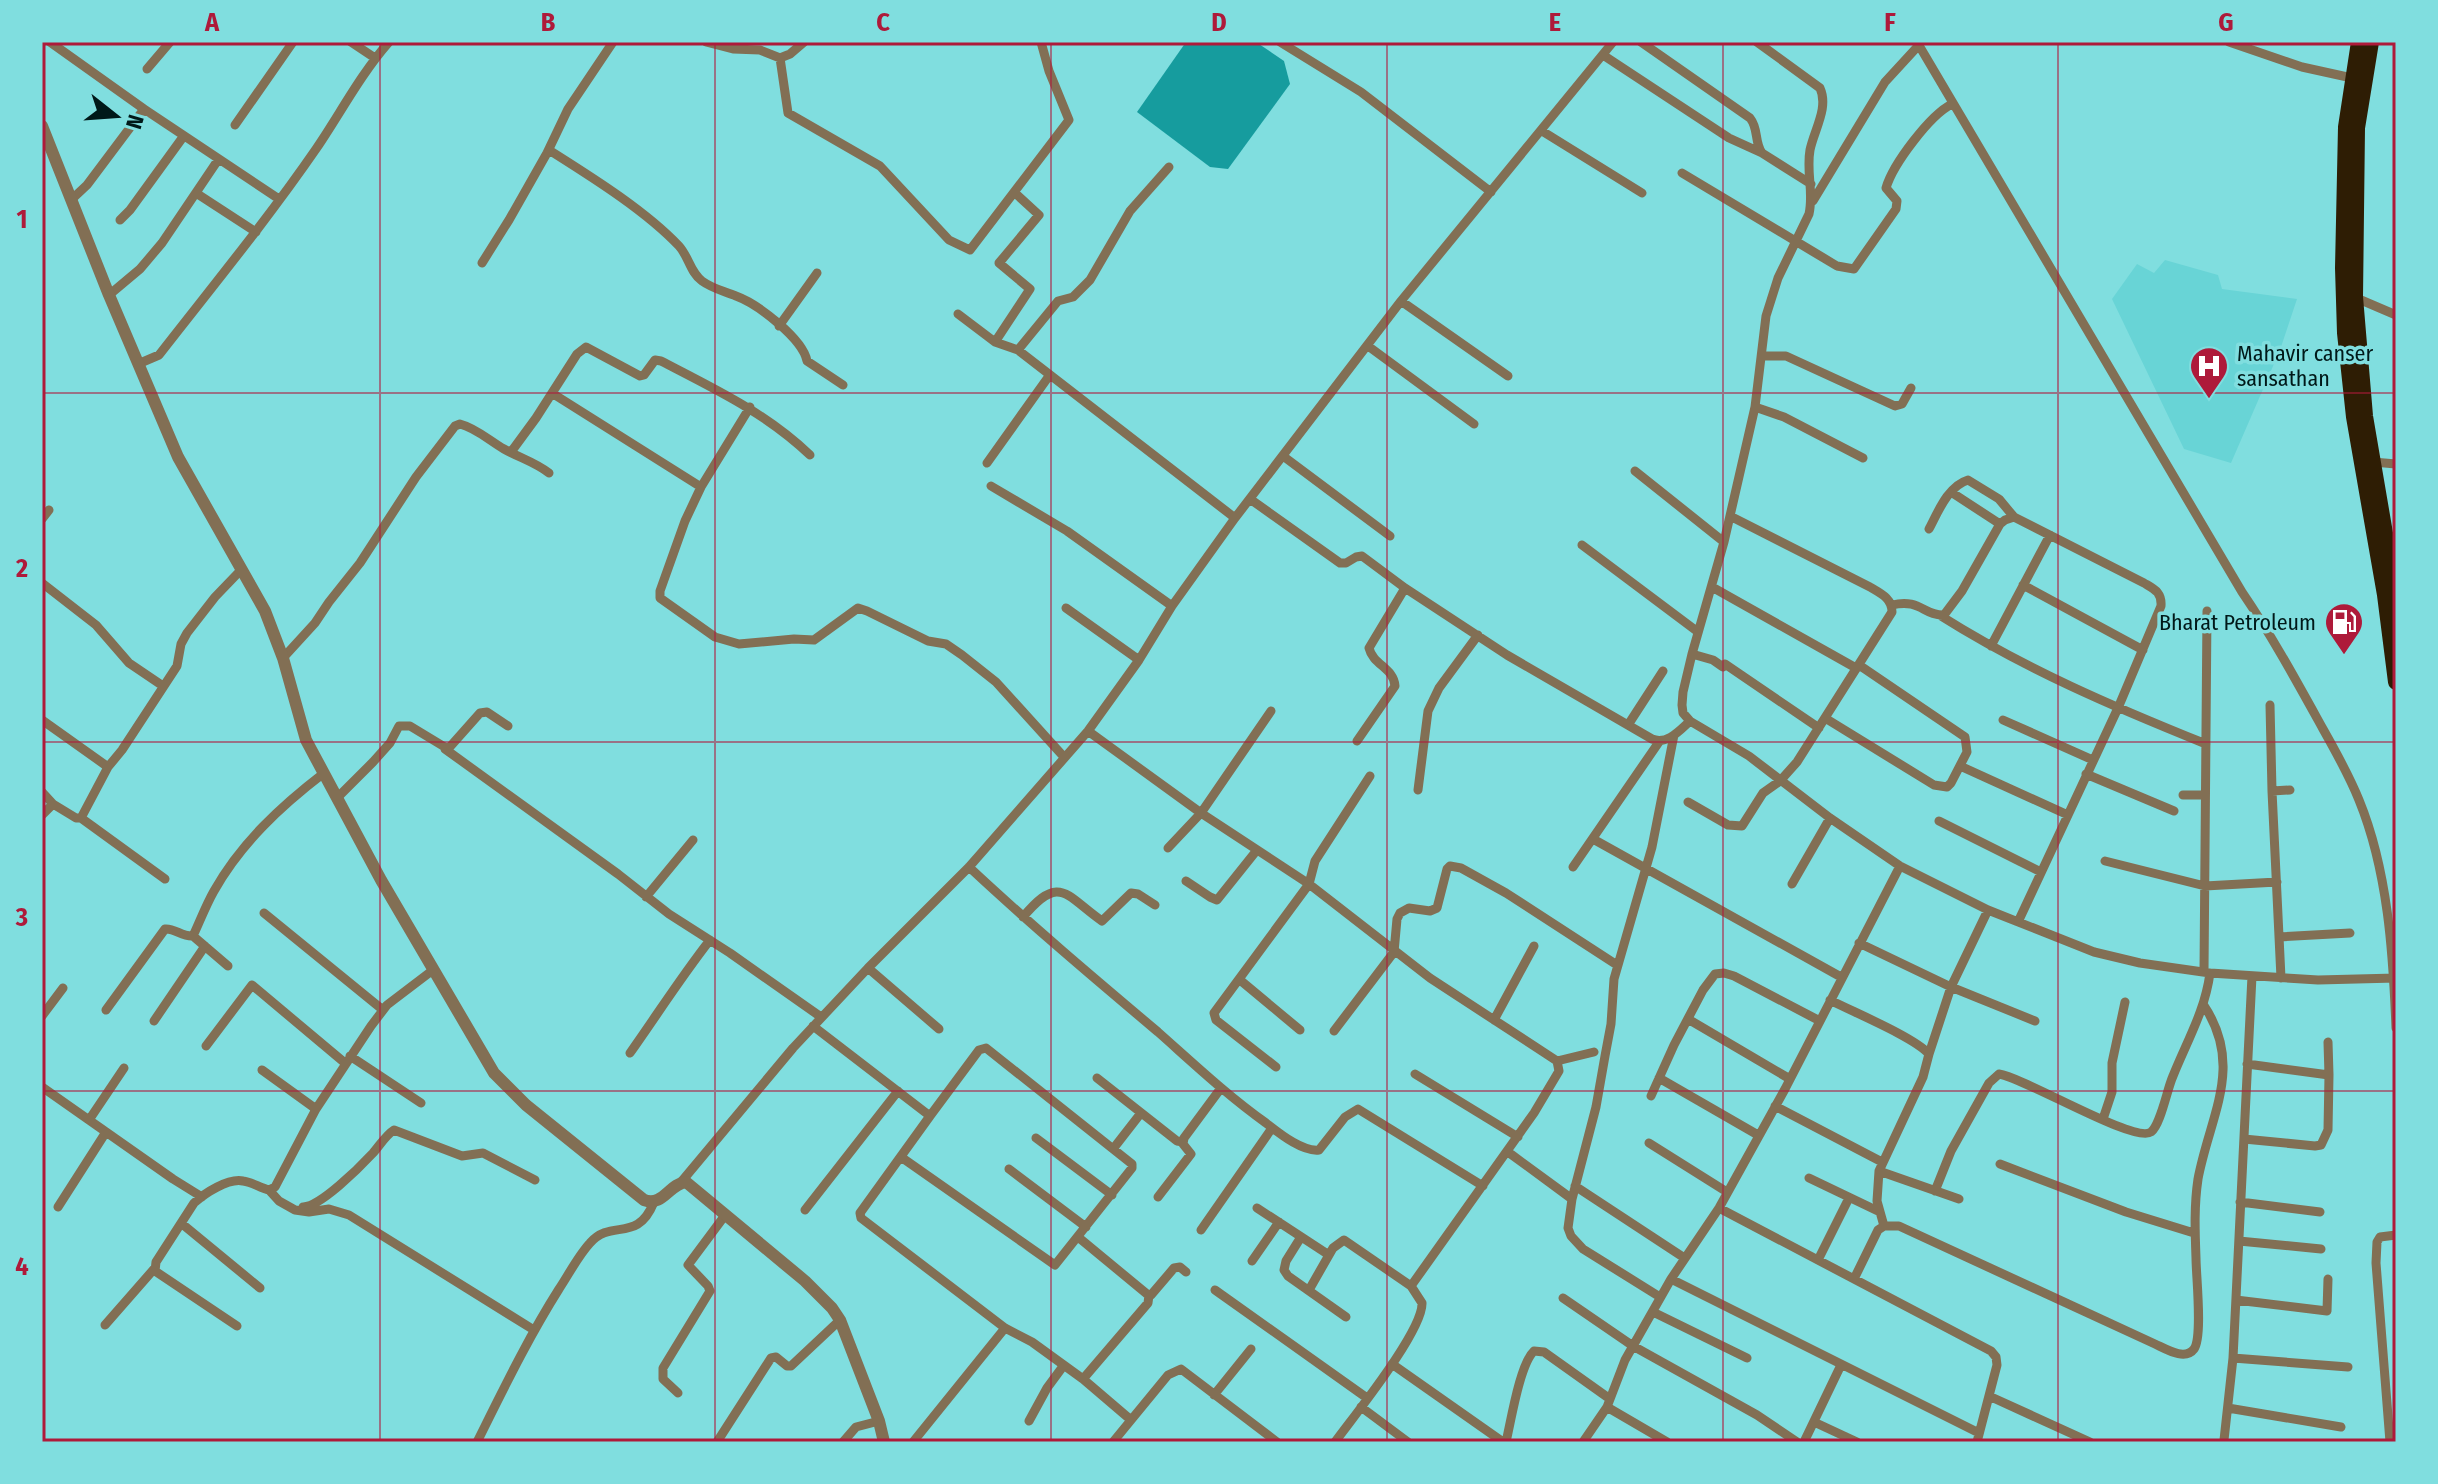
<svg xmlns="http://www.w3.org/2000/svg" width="2438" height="1484" font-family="'Fira Sans Condensed',sans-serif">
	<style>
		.built { fill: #68d4d6 }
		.water { fill: #169c9e }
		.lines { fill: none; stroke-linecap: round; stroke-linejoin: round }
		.minor { stroke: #826f54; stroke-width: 9 }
		.tertiary { stroke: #826f54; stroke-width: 12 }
		.trunk { stroke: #2e1d04; stroke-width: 16 }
		.grid { fill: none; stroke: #ae1a3a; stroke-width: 2; stroke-opacity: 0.55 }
		.labels { text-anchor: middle; stroke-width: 7; stroke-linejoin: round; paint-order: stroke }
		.poi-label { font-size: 22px; fill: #001919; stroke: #80dedf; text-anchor: start }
		.neatline { fill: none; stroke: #ae1a3a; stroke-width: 3 }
		.grid-label { font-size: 26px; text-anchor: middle; font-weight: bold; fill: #ae1a3a }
	</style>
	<rect width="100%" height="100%" fill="#80dedf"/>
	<!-- built -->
	<path class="built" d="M 2165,260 L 2218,275 L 2222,289 L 2297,299 L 2280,350 L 2231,463 L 2184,449 L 2112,299 L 2137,264 L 2154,273 Z"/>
	<!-- water -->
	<path class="water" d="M 1186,42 L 1256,42 L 1284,61 L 1290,84 L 1228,169 L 1210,167 L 1137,112 Z"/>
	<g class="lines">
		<!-- minor -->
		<path class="minor" d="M 50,42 L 144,109
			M 351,42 L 375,58
			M 706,42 L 733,49 L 760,50 L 780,58 L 790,54 L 804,42
			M 1280,42 L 1361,92 L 1491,192
			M 1641,42 L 1750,118 C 1759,129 1754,142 1762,153 L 1811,184
			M 1757,42 L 1820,88 C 1829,108 1814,130 1810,150 C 1806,172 1814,192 1809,214 L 1778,278 L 1766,316 L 1755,407 L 1724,542 L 1692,654 L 1683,692 L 1682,705 L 1683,713 L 1690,721 L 1749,756 L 1830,818 L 1900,866 L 1988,910 L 2094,952 L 2140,963 L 2210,973 L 2318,980 L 2396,978
			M 1917,42 L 2242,592 C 2272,636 2297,682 2323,729 C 2336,752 2349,775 2359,800 C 2388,871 2393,953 2396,1028
			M 2229,42 L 2302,67 L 2352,78
			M 1603,55 L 1729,138 L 1762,153
			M 780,58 L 788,113 L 880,166 L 949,240 L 970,250 L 1069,120 L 1049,71 L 1041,42
			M 147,69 L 170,42
			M 235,125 L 293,42
			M 1542,131 L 1642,193
			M 549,150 C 590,176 645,210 679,246 C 689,257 690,272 702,281 C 713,289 724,291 736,296 C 758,304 803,339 807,361 L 843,385
			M 1169,167 L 1130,211 L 1090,280 L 1073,297 L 1058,301 L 1018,350 L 1235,518
			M 1682,173 L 1837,266 L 1854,269 L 1896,209 L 1897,201 L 1886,188 C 1893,164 1930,115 1952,104
			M 196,193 L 256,232
			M 71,200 L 87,185 L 144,109 L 279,199
			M 1813,201 L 1885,82 L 1919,45
			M 120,220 L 130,210 L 183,137
			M 482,263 L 509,220 L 547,153 L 568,109 L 613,42
			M 109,295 L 140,269 L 162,243 L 218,160
			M 2354,297 L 2396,315
			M 1401,301 L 1508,376
			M 958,314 L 995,342 L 1018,350
			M 779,326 L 817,273
			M 995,342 L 1030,289 L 999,263 L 1039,215 L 1014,192
			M 1368,346 L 1474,424
			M 1763,356 L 1786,356 L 1895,406 L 1902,404 L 1911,388
			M 138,364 L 159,355 C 212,287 267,220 316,149 C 340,114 360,75 389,42
			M 550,396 L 555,395 L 701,487
			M 750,407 L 701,487 L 685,521 L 660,591 L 660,598 L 715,637 L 739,644 L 794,639 L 814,640 L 858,608 L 867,611 L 928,641 L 946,644 L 962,655 L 996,682 L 1064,757
			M 1755,407 L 1784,417 L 1863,458
			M 511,452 L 536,418 L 577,354 L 586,347 L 640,376 L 644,375 L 655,360 L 661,361 C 715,389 766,413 810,455
			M 1283,456 L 1390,536
			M 2373,462 L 2396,464
			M 987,463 L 1049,376
			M 1635,471 L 1724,542
			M 991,486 L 1067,531 L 1172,606
			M 1951,492 L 2000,524
			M 1250,499 L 1340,563 L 1346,563 L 1356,557 L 1362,556 L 1405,588 L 1507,655 L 1652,739 C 1667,745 1679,731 1690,721
			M 42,519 L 49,510
			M 1929,529 C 1938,512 1948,486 1968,480 L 1999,499 L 2014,517
			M 1582,545 L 1698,632
			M 42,583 L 96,625 L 129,663 L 163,686
			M 2023,585 L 2143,650
			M 1712,587 L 1856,668
			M 1892,605 C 1920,598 1924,616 1944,615 L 1962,591 L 2000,524 L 2005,520 L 2014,517 L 2144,583 C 2154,589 2162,592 2161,606 L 2118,708 L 2018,922
			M 1066,608 L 1139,660
			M 1941,616 C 2025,669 2114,707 2206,744
			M 1991,646 L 2050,535
			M 1692,654 L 1713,660 L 1723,667
			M 283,658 L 315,623 L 329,602 L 360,563 L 416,477 L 455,426 L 460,424 C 476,428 490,441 504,449 C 520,458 535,462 549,473
			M 1725,664 L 1819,728
			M 2270,705 L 2272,791 L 2281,978
			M 1825,718 L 1934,785 L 1947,787 L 1951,783 L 1967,752 L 1965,737 L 1859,665
			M 42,720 L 108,767
			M 2003,720 L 2093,760
			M 1628,725 L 1663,671
			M 1088,731 L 1201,813 L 1309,884 L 1430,978 L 1557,1061 L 1559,1071 L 1534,1113 L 1411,1286
			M 1357,741 L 1395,686 C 1394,668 1373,665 1369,648 L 1405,588
			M 445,749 L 618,874 L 669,914 L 730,953 L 821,1017
			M 1960,766 L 2068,815
			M 2086,774 L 2174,811
			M 1418,790 L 1428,711 L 1439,688 L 1478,635
			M 2272,791 L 2290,790
			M 42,792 L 53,804
			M 2183,795 L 2205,795
			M 337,798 L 373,762 L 390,743 L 399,726 L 410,726 L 448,749 L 480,713 L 487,712 L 508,726
			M 1688,802 L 1728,825 L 1742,826 L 1763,793 L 1780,781 L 1797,762 L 1892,612 C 1892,598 1880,593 1870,587 L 1730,516
			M 42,815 L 53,804 L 76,818 L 81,818 L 108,767 L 122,750 L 177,666 L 181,644 L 187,633 L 215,597 L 240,571
			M 81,818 L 165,879
			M 1939,821 L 2041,872
			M 1593,839 L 1841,977
			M 1168,848 L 1201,813 L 1271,711
			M 2105,861 L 2205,886 L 2277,882
			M 969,867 C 1030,924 1094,978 1158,1032 C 1193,1063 1228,1096 1266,1123 C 1279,1133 1302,1152 1319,1150 L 1345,1117 L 1358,1109 L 1483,1186
			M 1573,867 L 1659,742
			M 1186,881 L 1210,897 L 1217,900 L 1257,850
			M 1792,884 L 1830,818
			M 646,897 L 693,840
			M 264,913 L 383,1010
			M 1023,917 C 1060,873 1065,895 1102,921 L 1131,893 L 1138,894 L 1155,905
			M 2279,937 L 2350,933
			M 1859,943 L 1951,987 L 2035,1021
			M 228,966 L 193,936 C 200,921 206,905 214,891 C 241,843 281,806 324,773
			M 868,968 L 939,1029
			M 2204,972 L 2207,611
			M 1240,980 L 1300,1030
			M 1830,1000 C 1853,1012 1914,1037 1929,1054 L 1923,1077 L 1879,1171 L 1877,1201 L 1884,1226
			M 106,1010 L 165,929 C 175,928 182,937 193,936
			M 42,1016 L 63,988
			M 1688,1019 L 1790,1079
			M 1494,1020 L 1534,946
			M 154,1021 L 205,946
			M 813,1026 L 930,1116 L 860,1213 L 861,1218 L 1005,1328 L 1032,1342 L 1083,1379
			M 1334,1031 L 1394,952 L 1397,919 L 1400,913 L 1409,908 L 1430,911 L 1437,908 L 1447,869 L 1450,866 L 1461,868 L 1506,893 L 1617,965
			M 2328,1042 L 2329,1075
			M 206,1046 L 252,985 L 345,1063
			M 630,1053 C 657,1015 681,977 710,940
			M 1929,1054 L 1951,987 L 1988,910
			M 350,1056 L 421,1103
			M 1557,1061 L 1594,1052
			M 1276,1067 L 1216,1020 L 1214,1013 L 1309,884 L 1315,861 L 1370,776
			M 262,1070 L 316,1109
			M 1415,1074 L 1518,1137
			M 1097,1078 L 1177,1141 L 1183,1142
			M 1659,1078 L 1758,1135
			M 42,1087 L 173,1179 L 202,1197
			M 1651,1096 L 1674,1045 L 1703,990 L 1715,974 L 1724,973 L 1734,976 L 1820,1021
			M 1775,1106 L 1882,1162
			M 2103,1119 L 2112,1092 L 2112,1063 L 2125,1002
			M 89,1120 L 124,1068
			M 1036,1138 L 1112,1195
			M 2244,1139 L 2315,1146 L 2321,1145 L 2328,1130 L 2329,1075 L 2247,1064
			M 1649,1143 L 1727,1192
			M 1113,1149 L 1141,1113
			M 1508,1152 L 1572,1199
			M 901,1157 L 1055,1265 L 1132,1168 L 1132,1164 L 986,1048 L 979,1050 L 930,1116
			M 2000,1164 L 2126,1212 L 2194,1233
			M 1009,1169 L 1086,1227
			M 1879,1171 L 1959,1199
			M 1809,1178 L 1880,1212
			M 682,1181 L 793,1048 L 868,968 L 969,867 L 1088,731 L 1139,660 L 1172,606 L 1235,518 L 1401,301 L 1613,42
			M 1575,1186 L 1683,1257
			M 269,1190 L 279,1201 L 295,1210 L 309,1212 L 329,1209 L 349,1215 L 534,1330
			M 1935,1191 L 1951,1151 L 1989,1083 L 1999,1074 C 2025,1078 2135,1144 2151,1132 C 2161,1124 2167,1089 2173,1076 C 2187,1041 2205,1011 2210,973
			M 1158,1197 L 1191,1154 L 1183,1144 L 1184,1138 L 1221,1088
			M 2240,1202 L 2320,1212
			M 58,1207 L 106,1132
			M 303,1207 C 320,1207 360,1167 373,1153 C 380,1145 386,1135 394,1130 L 462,1156 L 483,1153 L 535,1180
			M 1257,1208 L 1329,1255
			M 1719,1208 L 1991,1351 L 1996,1357 L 1997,1365 L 1977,1442
			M 805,1210 L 898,1091
			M 181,1223 L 260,1288
			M 1201,1230 L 1272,1128
			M 1078,1237 L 1147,1294 L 1151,1295 L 1174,1268 L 1180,1267 L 1186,1272
			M 1301,1237 L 1286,1261 L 1284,1270 L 1288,1276 L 1346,1317
			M 2239,1241 L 2321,1249
			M 1818,1260 L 1849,1198
			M 1252,1261 L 1279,1222
			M 1671,1279 L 1979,1433
			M 1854,1279 L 1878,1230 L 1884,1226 L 1899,1226 L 2155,1344 C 2166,1349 2185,1361 2194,1349 C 2203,1337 2196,1276 2196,1258 C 2195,1231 2194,1206 2198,1179 C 2210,1115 2245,1066 2203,1004
			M 1215,1290 L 1367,1398
			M 1309,1290 L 1333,1248 L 1344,1240 L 1411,1286 L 1422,1303 C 1423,1331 1354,1416 1335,1442
			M 1660,1297 L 1583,1249 L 1571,1236 L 1568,1228 L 1572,1199 L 1596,1107 L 1605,1056 L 1611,1024 L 1614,979 L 1652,847 L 1674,735
			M 1563,1298 L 1633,1346 L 1757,1415 L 1797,1442
			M 2236,1300 L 2327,1311 L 2328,1279
			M 1653,1312 L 1747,1358
			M 105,1325 L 154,1269
			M 237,1326 L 155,1271 L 156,1262 L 194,1203 C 205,1193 228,1178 243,1181 C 252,1182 260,1188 269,1190 L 275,1187 L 316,1109 L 371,1026 L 387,1005 L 433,970
			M 2233,1358 L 2348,1367
			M 1392,1364 L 1503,1442
			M 678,1393 L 663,1379 L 663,1368 L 710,1291 L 708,1286 L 688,1265 L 726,1214
			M 1214,1395 L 1251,1349
			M 1989,1396 L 2090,1442
			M 1361,1407 L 1408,1442
			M 1607,1407 L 1667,1442
			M 2228,1408 L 2341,1427
			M 1131,1420 L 1083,1379 L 1148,1303 L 1149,1295
			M 1029,1421 L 1047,1388 L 1064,1365
			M 1814,1422 L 1857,1442
			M 2224,1440 L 2233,1358 L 2252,976
			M 477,1442 C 503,1390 528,1338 559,1289 C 569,1274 578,1256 590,1243 C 612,1218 637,1244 654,1202
			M 717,1442 L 771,1358 L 776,1357 L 787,1366 L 791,1366 L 840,1320
			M 843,1442 L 856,1427 L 879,1421
			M 913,1442 L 1005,1328
			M 1113,1442 L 1168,1375 L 1181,1369 L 1277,1442
			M 1506,1442 C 1511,1421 1520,1364 1534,1351 L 1544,1352 L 1610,1399
			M 1583,1442 L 1607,1407 L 1625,1360 L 1671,1279 L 1719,1208 L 1785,1089 L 1900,866
			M 1804,1442 L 1841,1365
			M 2390,1442 L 2376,1263 L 2377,1242 L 2380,1237 L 2396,1235"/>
		<!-- tertiary -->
		<path class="tertiary" d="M 42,126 L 109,295 L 178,457 L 265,611 L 283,658 L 306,740 L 381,880 L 494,1073 L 526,1105 L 644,1200 C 663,1207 669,1184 686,1182 L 805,1281 L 832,1308 L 840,1320 L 879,1421 L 884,1442"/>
		<!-- trunk -->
		<path class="trunk" d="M 2359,42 L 2346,127 L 2343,268 L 2345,333 L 2354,417 L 2385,595 L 2396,682
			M 2371,42 L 2357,128 L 2355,297 L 2365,416 L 2395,592"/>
	</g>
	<!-- grid -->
	<path class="grid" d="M 380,42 L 380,1442M 715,42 L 715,1442M 1051,42 L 1051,1442M 1387,42 L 1387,1442M 1723,42 L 1723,1442M 2058,42 L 2058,1442M 42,393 L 2396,393M 42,742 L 2396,742M 42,1091 L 2396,1091"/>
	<!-- icons -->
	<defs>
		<g id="hospital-pin" transform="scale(2)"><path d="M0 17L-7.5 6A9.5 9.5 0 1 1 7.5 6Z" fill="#ae1a3a" stroke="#80dedf"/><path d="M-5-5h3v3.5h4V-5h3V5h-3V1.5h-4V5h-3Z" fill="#fff"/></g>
		<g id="fuel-pin" transform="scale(2)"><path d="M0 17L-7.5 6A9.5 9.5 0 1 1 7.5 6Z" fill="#ae1a3a" stroke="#80dedf"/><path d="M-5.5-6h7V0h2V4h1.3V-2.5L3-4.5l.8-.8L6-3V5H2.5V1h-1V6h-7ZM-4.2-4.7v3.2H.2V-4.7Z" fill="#fff"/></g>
	</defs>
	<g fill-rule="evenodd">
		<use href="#hospital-pin" x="2209" y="366"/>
		<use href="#fuel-pin" x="2344" y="622"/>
	</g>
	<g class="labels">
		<!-- poi labels -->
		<g class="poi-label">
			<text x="2237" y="361">Mahavir canser<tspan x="2237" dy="25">sansathan</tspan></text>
			<text x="2316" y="630" text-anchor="end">Bharat Petroleum</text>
		</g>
	</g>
	<!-- border -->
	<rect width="2438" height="1484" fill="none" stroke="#80dedf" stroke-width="88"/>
	<!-- north arrow -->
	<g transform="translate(116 116) rotate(107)" stroke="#80dedf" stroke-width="6" paint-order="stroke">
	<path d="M0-6L14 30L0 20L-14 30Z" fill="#001919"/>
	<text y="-12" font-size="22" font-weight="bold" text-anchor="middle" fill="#001919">N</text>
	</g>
	<rect x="44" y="44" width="2350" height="1396" class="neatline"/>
	<g class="grid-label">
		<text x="212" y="31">A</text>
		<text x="548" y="31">B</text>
		<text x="883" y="31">C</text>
		<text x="1219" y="31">D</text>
		<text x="1555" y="31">E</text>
		<text x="1890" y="31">F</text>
		<text x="2226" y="31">G</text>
		<text x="22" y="228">1</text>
		<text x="22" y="577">2</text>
		<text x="22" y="926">3</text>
		<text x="22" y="1275">4</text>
	</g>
</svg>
